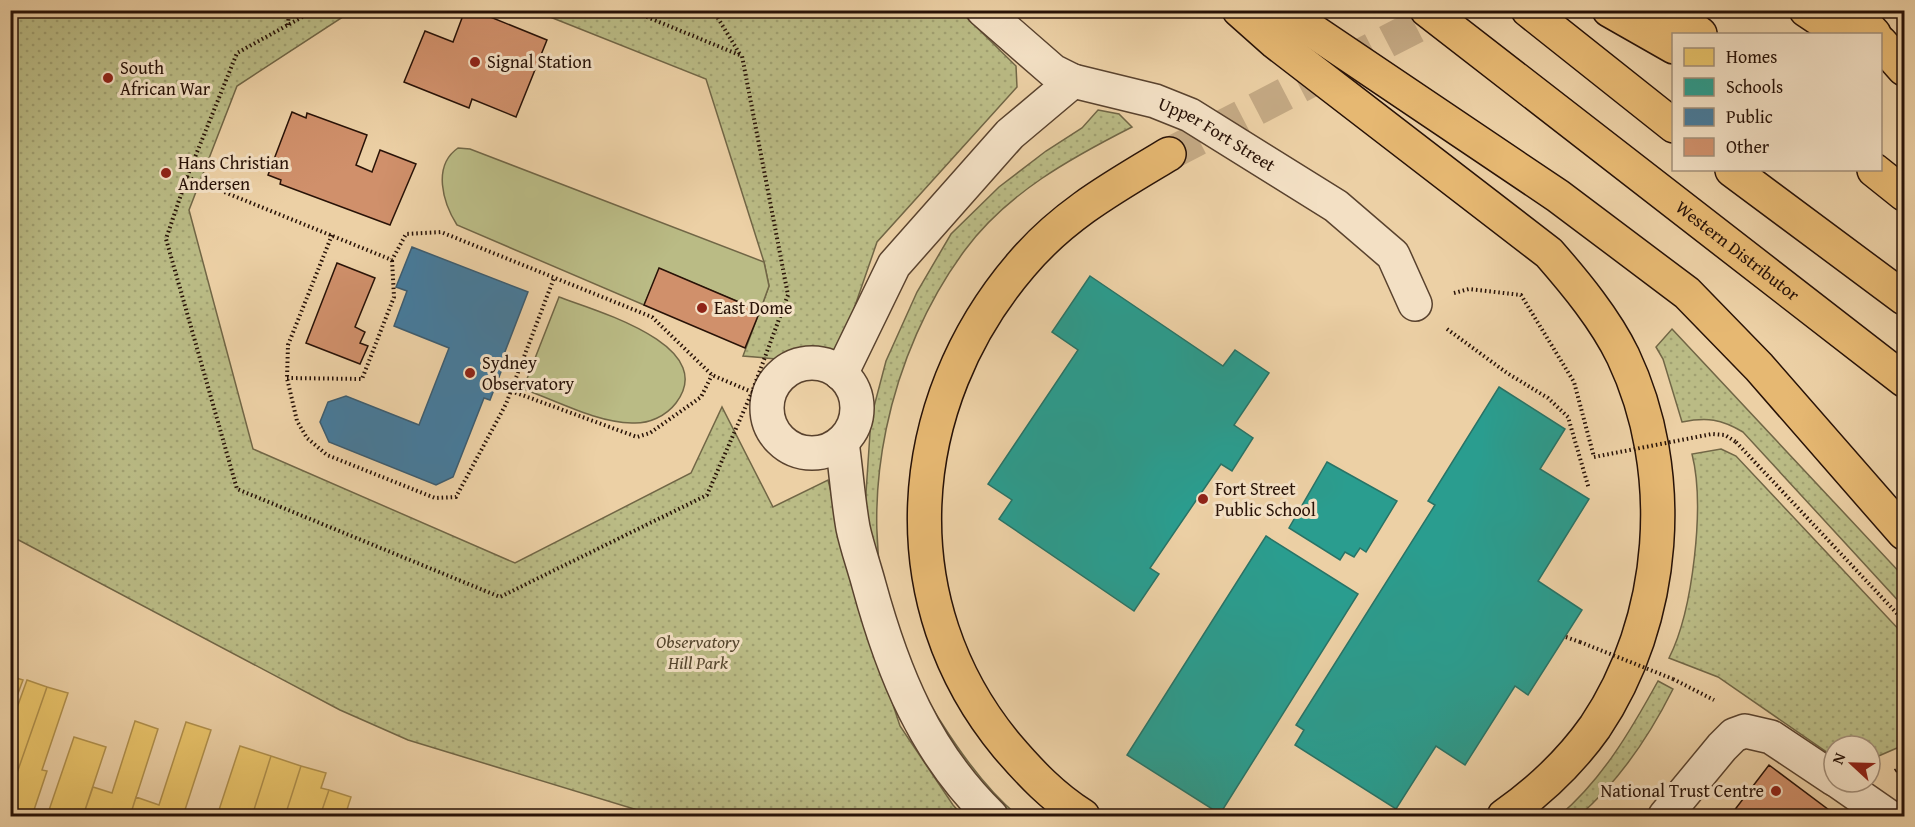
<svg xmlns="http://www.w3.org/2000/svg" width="1915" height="827" font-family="'Gentium Book Plus',serif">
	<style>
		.grass { fill: url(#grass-dots); stroke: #716646; stroke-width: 1.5 }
		.garden { fill: #babb85; stroke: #716646; stroke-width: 1.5 }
		.homes { fill: #e9c46a; stroke: #af8f4c; stroke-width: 1.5 }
		.schools { fill: #2a9d8f; stroke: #297366; stroke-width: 1.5 }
		.public { fill: #457b9d; stroke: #3c5c70; stroke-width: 1.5 }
		.building { fill: #d0906b; stroke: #281207; stroke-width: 1.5 }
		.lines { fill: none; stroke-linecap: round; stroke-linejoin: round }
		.highway-tunnel { stroke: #c5aa85; stroke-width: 33; stroke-dasharray: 33 16; stroke-linecap: butt }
		.minor-casing { stroke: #59422e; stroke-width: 36 }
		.highway-casing { stroke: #281207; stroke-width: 36 }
		.path { stroke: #281207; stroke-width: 4; stroke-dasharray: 1.5 3; stroke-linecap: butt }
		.minor { stroke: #f3e0c4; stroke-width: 33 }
		.highway { stroke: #e6b872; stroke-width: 33 }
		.path-bridge { stroke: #281207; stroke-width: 4; stroke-dasharray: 1.5 3; stroke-linecap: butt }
		.poi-dot { fill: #8f2418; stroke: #f3e0c4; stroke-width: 2 }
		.labels { text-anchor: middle; stroke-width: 6; stroke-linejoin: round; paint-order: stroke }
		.poi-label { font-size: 18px; fill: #281207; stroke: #f3e0c4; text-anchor: start }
		.street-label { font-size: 18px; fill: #281207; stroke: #f3e0c4 }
		.park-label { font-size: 18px; font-style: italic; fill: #54452d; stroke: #f3e0c4 }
	</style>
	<defs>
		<pattern id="grass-dots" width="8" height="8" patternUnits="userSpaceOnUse" patternTransform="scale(1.5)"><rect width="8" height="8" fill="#babb85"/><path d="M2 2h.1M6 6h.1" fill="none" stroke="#a0a071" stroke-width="1.8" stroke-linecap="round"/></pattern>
	</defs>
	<rect width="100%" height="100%" fill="#ecd0a5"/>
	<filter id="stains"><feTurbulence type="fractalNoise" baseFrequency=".00333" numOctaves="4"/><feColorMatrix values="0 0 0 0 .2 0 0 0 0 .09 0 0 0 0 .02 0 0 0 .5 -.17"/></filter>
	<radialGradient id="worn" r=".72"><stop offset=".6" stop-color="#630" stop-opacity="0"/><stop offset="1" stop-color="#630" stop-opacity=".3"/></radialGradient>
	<!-- grass -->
	<path class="grass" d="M 10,11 L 352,11 L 237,86 L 189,210 L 253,449 L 515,563 L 691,473 L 722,407 L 773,507 L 828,480 L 859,602 L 900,726 L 953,805 L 963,816 L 657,816 L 408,740 L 340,710 L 11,536 Z
		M 535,11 L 960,11 L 1016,66 L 1017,87 L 877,242 L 835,364 L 743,356 L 769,286 L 764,262 L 706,79 Z
		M 1098,110 L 1119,114 L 1132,127 C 1071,158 1007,193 965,250 C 890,351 854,502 892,625 C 902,660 922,691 941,722 C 963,757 987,790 1018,816 L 995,816 L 933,746 L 906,702 L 889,660 L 863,538 L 871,418 L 886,361 L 917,292 L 951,234 L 999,187 L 1046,151 L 1082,128 Z
		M 1672,329 L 1904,577 L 1904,607 L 1743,432 C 1721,419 1707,417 1682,422 L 1663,359 L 1656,347 Z
		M 1721,449 L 1736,456 L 1904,635 L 1904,745 L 1874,758 L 1870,762 L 1870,746 L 1834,746 L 1834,757 L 1718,677 L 1669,658 C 1693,611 1705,505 1692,454 Z
		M 1658,681 L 1673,689 C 1650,735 1618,782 1579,816 L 1559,816 C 1602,780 1631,730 1658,681 Z"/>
	<!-- garden -->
	<path class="garden" d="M 458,148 L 470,149 L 764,262 L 769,286 L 760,311 L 660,269 L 644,305 L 457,225 C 443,203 432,166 458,148 Z
		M 559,297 C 593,310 720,345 676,403 C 666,416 649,424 632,423 C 595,422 558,401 523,389 Z"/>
	<!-- homes -->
	<path class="homes" d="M 10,676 L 23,680 L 10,715 Z
		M 27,680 L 47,687 L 10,793 L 10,727 Z
		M 47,687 L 68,693 L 42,770 L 47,771 L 32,816 L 10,816 L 10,793 Z
		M 135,721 L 158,729 L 130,816 L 83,816 L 93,787 L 112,793 Z
		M 186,722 L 211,730 L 183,816 L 130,816 L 136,797 L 159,805 Z
		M 74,737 L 106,747 L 83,816 L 47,816 Z
		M 240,746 L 271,756 L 252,816 L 217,816 Z
		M 271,756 L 301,766 L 285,816 L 252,816 Z
		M 301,766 L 326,773 L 321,788 L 329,790 L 320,816 L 285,816 Z
		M 329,790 L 351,797 L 345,816 L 320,816 Z"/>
	<!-- schools -->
	<path class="schools" d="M 1090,276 L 1223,366 L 1235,350 L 1269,373 L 1234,425 L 1253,438 L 1232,471 L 1221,464 L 1150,568 L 1159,574 L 1134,611 L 999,519 L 1012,500 L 988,484 L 1078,350 L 1052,332 Z
		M 1499,387 L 1565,429 L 1540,469 L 1589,499 L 1538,581 L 1582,610 L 1528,695 L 1515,686 L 1465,765 L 1436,746 L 1396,809 L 1295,745 L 1304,730 L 1296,725 L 1435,505 L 1428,501 Z
		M 1327,462 L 1397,501 L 1366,552 L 1360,548 L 1354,557 L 1345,552 L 1340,560 L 1289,528 Z
		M 1266,536 L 1358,594 L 1220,814 L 1127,755 Z"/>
	<!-- public -->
	<path class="public" d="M 412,247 L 528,292 L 501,362 L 504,364 L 490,400 L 484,398 L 453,477 L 436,485 L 329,442 L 320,422 L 328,402 L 346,396 L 419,425 L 449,348 L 394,326 L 407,291 L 396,287 Z"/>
	<!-- building -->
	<path class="building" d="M 465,10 L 476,15 L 478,12 L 547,40 L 516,117 L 472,99 L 469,108 L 404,82 L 425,31 L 453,42 Z
		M 292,112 L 306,118 L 307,113 L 367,135 L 356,165 L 372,172 L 380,150 L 416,164 L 390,225 L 280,184 L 281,180 L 268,175 Z
		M 337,263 L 375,278 L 355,327 L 365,332 L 360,343 L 368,346 L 360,364 L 306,343 Z
		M 659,268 L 760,311 L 745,348 L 644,305 Z
		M 1769,765 L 1837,816 L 1730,816 Z"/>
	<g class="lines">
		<!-- highway-tunnel -->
		<path class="highway-tunnel" d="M 1169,154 L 1448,10"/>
		<!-- minor casing -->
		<g class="minor-casing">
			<g id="minor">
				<path id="s1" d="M 983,10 L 1053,71 L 1073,81 L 1155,101 L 1190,115 L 1336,206 L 1393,255 L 1415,304"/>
				<circle cx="812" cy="408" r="45"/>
				<path d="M 841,374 L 894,265 L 1010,134 L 1073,81"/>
				<path d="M 842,442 C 846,470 848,500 853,528 C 857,547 864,566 869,585 C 893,673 925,752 991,816"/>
				<path d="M 1839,782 L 1888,816"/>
				<path d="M 1665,816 L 1722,747 L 1734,735 L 1745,731 L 1771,737 L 1834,779"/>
			</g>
		</g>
		<!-- highway casing -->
		<g class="highway-casing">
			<g id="highway">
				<path d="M 1239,10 L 1275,42 L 1549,253 C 1576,284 1605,319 1623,356 C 1678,472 1667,620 1595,727 C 1571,761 1538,792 1504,816"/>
				<path d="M 1282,10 L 1558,196 L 1687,293 L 1759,367 L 1904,533"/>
				<path id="s2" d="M 1427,10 L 1904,380"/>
				<path d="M 1528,10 L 1674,126"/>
				<path d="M 1609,10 L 1674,47"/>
				<path d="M 1669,10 L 1700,34"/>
				<path d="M 1806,10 L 1842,34"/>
				<path d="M 1852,10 L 1874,34"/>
				<path d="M 1880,42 L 1904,69"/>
				<path d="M 1732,170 L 1904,298"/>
				<path d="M 1874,170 L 1904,194"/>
				<path d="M 1083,816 C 1053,797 1030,773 1007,746 C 888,603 902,404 1021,265 C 1063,215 1114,187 1169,154"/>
			</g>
		</g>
		<!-- path -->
		<path class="path" d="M 630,10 L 742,56 L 788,295 L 752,392 L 769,394
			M 713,10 L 741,56
			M 288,25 L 289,10
			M 187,177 L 392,260 L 406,234 L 441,232 L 652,317 L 712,375 L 752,392 L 707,495 L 500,597 L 237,489 L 166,239 Z
			M 187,177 L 237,53 L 315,10
			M 332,235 L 288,345 L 287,378 L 297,421 L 307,438 L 327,455 L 435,498 L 456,497 L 506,404 L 554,278
			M 1454,293 L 1469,289 L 1521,295 L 1574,382 L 1594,457
			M 1447,329 L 1507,373 L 1548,398 L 1568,417 L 1589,489
			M 287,378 L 362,379 L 394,297 L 392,260
			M 498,382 L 513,388
			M 511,391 L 637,437 L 650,433 L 701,397 L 712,375
			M 1736,442 L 1904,621
			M 1566,637 L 1580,642
			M 1673,679 L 1714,700
			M 1895,771 L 1904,765"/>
		<!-- minor -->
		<use href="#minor" class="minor"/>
		<!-- highway -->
		<use href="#highway" class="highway"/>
		<!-- path-bridge -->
		<path class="path-bridge" d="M 1594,457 L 1712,434 L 1725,435 L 1736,442
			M 1580,642 L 1673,679"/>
	</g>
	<!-- markers -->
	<g class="poi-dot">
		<circle cx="475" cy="62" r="6"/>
		<circle cx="108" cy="78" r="6"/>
		<circle cx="166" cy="173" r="6"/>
		<circle cx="702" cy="308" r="6"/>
		<circle cx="470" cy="373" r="6"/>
		<circle cx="1203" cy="499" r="6"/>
		<circle cx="1776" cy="791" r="6"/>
	</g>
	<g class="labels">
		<!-- poi labels -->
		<g class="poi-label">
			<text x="487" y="68">Signal Station</text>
			<text x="120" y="74">South<tspan x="120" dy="21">African War</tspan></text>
			<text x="178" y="169">Hans Christian<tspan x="178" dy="21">Andersen</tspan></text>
			<text x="714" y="314">East Dome</text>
			<text x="482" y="369">Sydney<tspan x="482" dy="21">Observatory</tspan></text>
			<text x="1215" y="495">Fort Street<tspan x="1215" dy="21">Public School</tspan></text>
			<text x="1764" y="797" text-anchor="end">National Trust Centre</text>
		</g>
		<!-- street labels -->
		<g class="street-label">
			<text dy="6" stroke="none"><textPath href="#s1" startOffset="270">Upper Fort Street</textPath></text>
			<text dy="6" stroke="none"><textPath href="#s2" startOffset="393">Western Distributor</textPath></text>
		</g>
		<!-- park labels -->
		<g class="park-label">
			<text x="698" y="648">Observatory<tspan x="698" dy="21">Hill Park</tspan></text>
		</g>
	</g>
	<!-- margin -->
	<rect width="1915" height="827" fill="none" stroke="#ecd0a5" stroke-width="36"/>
	<rect x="12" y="12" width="1891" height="803" fill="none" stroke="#281207" stroke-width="3"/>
	<rect x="18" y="18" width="1879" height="791" fill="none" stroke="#281207" stroke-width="1.5"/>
	<!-- legend -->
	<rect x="1672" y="33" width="210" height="138" fill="#f3e0c4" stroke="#a28e78" stroke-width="1.5"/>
	<rect x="1684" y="48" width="30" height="18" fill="#e9c46a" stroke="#a28e78" stroke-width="1.5"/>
	<text x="1726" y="63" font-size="18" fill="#281207">Homes</text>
	<rect x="1684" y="78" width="30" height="18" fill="#2a9d8f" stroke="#a28e78" stroke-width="1.5"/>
	<text x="1726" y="93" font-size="18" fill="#281207">Schools</text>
	<rect x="1684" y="108" width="30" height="18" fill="#457b9d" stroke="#a28e78" stroke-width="1.5"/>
	<text x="1726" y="123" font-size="18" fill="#281207">Public</text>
	<rect x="1684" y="138" width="30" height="18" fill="#d0906b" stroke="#a28e78" stroke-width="1.5"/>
	<text x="1726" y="153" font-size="18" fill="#281207">Other</text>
	<!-- north arrow -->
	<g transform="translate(1852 764) rotate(292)"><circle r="28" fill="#f3e0c4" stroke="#a28e78" stroke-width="1.5"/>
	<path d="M0-4.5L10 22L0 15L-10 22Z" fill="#8f2418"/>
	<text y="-9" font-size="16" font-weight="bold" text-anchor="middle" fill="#281207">N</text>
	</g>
	<rect width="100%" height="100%" filter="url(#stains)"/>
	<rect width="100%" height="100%" fill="url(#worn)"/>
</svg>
